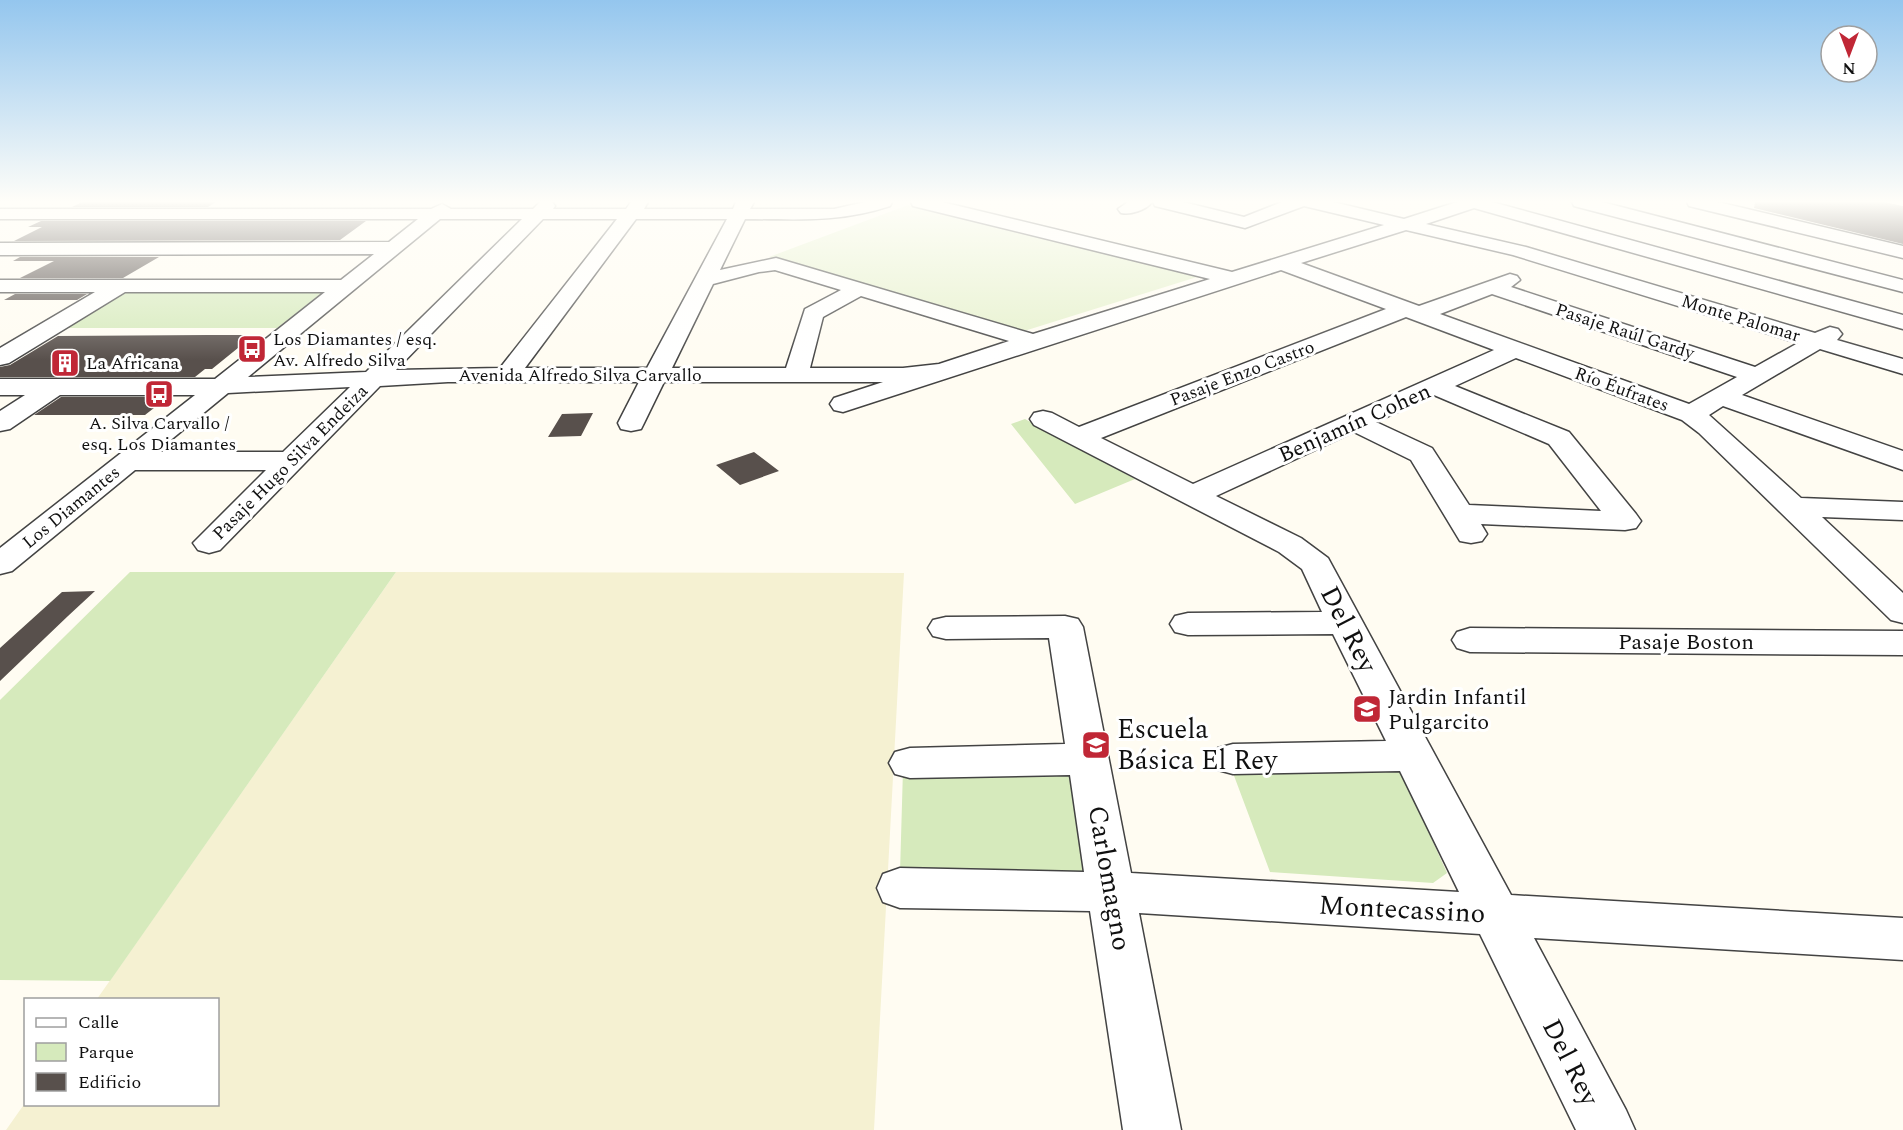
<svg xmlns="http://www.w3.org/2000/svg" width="1903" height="1130" font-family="Spectral,serif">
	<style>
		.farmland { fill: #f5f1d2 }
		.green { fill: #d6eabc }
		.pitch { fill: #e6f1cd }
		.building { fill: #58504c }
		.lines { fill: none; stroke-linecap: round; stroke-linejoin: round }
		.minor-casing { stroke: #434343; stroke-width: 3 }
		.minor { fill: #fff; fill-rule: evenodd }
		.labels { text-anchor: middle; stroke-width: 6; stroke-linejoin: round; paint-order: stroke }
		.far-street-label { font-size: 18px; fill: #101010; stroke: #fff }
		.far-poi-label { font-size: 18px; fill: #101010; stroke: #fff; text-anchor: start }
		.street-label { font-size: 22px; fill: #101010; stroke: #fff }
		.poi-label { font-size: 22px; fill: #101010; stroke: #fff; text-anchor: start }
		.near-street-label { font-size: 27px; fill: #101010; stroke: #fff }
		.near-poi-label { font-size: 27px; fill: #101010; stroke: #fff; text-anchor: start }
	</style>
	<rect width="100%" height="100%" fill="#fffcf2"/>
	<!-- farmland -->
	<path class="farmland" d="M 396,572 L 904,573 L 874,1130 L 6,1130 L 25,1103 L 26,1104 L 218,1104 L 218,1000 L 97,999 Z"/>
	<!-- green -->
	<path class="green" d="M 124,288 L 328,288 L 277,328 L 55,328 Z
		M 1025,419 L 1135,479 L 1075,504 L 1011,424 Z
		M 130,572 L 396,572 L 110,981 L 0,980 L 0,700 Z
		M 1083,764 L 1098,872 L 900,873 L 903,769 Z
		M 1230,765 L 1399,766 L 1447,873 L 1433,883 L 1270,872 Z"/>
	<!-- pitch -->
	<path class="pitch" d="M 908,205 L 1197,277 L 1021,332 L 769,257 Z"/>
	<!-- building -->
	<path class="building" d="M 82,202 L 216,202 L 208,207 L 72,207 Z
		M 1755,202 L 1884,202 L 1903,206 L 1903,244 L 1754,208 Z
		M 41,221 L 366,221 L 340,240 L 14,241 L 42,227 L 28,227 Z
		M 20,257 L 159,257 L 123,278 L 20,278 L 54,261 L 13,261 Z
		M 15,294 L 87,294 L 77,300 L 4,300 Z
		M 207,335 L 254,335 L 212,369 L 205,369 L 195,377 L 0,377 L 0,367 L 10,365 L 58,336 Z
		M 61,397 L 168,397 L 145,415 L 34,415 Z
		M 593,413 L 581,436 L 548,437 L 562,414 Z
		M 754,452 L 779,471 L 740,485 L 716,465 Z
		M 95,591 L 68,616 L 0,681 L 0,648 L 62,592 Z"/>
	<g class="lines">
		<!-- minor casing -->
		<g class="minor-casing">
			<path id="minor" d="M 540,202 L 552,202 L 555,206 L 553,209 L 626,209 L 631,202 L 648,202 L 644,209 L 733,209 L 736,202 L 754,202 L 750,209 L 834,209 L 865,202 L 892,202 L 890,206 C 838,223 799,219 745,219 L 720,270 L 776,258 L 1033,334 L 1210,279 L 913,206 L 911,202 L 942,202 L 1232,272 L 1384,225 L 1304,206 L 1245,228 L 1155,206 L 1153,202 L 1183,202 L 1244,217 L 1282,202 L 1333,202 L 1404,219 L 1457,202 L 1492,202 L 1903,315 L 1903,329 L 1474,208 L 1426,224 L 1526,247 L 1815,333 L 1830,327 L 1838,329 L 1842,334 L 1837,340 L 1903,359 L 1903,374 L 1820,349 L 1742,395 L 1903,451 L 1903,470 L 1723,406 L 1709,415 L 1801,498 L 1903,502 L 1903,520 L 1822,517 L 1903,593 L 1903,623 L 1891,620 L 1699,433 L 1682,420 L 1516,358 L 1455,386 L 1569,432 L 1636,514 L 1641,521 L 1636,528 L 1625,530 L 1481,524 L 1487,534 L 1482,541 L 1471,543 L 1460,541 L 1411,460 L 1354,432 L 1216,496 L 1301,538 L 1328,558 L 1511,895 L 1903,918 L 1903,960 L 1534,938 L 1626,1110 L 1635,1130 L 1576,1130 L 1480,934 L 1139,913 L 1181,1130 L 1123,1130 L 1090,911 L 900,908 L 883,902 L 877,888 L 883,874 L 900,868 L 1084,872 L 1070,775 L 910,778 L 895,774 L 889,763 L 895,752 L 910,748 L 1065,744 L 1049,638 L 946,639 L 933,636 L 928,628 L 933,620 L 946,617 L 1065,616 L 1078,619 L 1083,627 L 1131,873 L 1459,892 L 1400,771 L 1233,774 L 1218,770 L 1212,759 L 1218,748 L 1233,744 L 1386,741 L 1333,634 L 1188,635 L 1175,632 L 1170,624 L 1175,616 L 1188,613 L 1322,612 L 1302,569 L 1279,552 L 1034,425 L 1030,419 L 1034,413 L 1043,411 L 1052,413 L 1079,427 L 1386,309 L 1281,270 L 843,412 L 834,410 L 830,404 L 834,398 L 883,382 L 664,382 L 644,423 L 641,429 L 631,431 L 621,429 L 618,423 L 639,382 L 448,382 L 380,386 L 220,550 L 209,553 L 198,550 L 193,543 L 266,470 L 135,470 L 12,571 L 0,574 L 0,548 L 195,395 L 60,395 L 10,429 L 0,431 L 0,411 L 25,395 L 0,395 L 0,379 L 215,379 L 325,292 L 125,292 L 9,363 L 0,365 L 0,348 L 95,292 L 0,292 L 0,280 L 341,280 L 374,254 L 0,255 L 0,243 L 389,242 L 418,219 L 0,219 L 0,209 L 431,209 L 442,204 L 451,209 L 533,209 ZM 440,219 L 522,219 L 366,372 L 248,377 ZM 543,219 L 617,219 L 500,368 L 396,370 ZM 636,219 L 727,219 L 647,368 L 525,368 ZM 1406,230 L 1513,255 L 1798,343 L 1755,367 L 1511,287 L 1520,280 L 1517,276 L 1510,274 L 1419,306 L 1301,263 ZM 775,270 L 841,290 L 805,309 L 786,368 L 672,368 L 713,284 L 759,272 ZM 1492,294 L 1737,377 L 1689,404 L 1440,314 ZM 861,296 L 1009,341 L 939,364 L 903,368 L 810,368 L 823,317 ZM 1406,317 L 1494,350 L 1193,484 L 1101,438 ZM 350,387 L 283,452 L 156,452 L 228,393 ZM 1434,395 L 1549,444 L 1601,511 L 1469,505 L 1432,448 L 1376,422 Z
				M 1128,202 L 1152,202 C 1146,210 1131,215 1121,213 L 1118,209 Z
				M 1572,202 L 1602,202 L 1903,280 L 1903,292 L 1574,206 Z
				M 1687,202 L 1718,202 L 1903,246 L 1903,258 L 1689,206 Z
				M 1470,628 L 1903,631 L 1903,655 L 1470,652 L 1457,648 L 1452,640 L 1457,632 Z"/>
		</g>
		<!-- minor -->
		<use href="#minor" class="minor"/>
	</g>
	<!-- sky -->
	<linearGradient id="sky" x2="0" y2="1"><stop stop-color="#94c6ee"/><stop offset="0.56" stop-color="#fffef9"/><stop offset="1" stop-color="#fffef9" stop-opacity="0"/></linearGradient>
	<rect width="1903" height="360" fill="url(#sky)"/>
	<!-- icons -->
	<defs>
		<g id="bus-square" transform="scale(1.5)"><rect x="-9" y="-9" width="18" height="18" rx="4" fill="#c02736" stroke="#fff"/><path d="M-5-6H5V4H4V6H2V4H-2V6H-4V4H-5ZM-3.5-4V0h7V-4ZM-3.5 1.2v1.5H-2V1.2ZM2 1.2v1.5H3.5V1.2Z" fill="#fff"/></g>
		<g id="building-square" transform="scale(1.5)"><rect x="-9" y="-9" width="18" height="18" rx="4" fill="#c02736" stroke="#fff"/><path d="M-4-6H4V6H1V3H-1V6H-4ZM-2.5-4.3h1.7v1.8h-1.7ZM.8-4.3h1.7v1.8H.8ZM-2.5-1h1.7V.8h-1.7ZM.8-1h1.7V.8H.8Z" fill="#fff"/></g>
		<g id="school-square" transform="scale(1.5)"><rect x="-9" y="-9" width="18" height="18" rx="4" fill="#c02736" stroke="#fff"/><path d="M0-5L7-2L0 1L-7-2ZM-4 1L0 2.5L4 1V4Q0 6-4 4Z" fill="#fff"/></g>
	</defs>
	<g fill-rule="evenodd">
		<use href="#bus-square" x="252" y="349"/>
		<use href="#building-square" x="65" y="363"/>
		<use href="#bus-square" x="159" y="394"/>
		<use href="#school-square" x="1367" y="709"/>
		<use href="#school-square" x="1096" y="745"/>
	</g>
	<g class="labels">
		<!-- far-street labels -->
		<g class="far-street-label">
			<text transform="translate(1741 318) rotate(17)" y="6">Monte Palomar</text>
			<text transform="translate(1625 331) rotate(18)" y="6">Pasaje Raúl Gardy</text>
			<text transform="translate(1242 373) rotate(-21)" y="6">Pasaje Enzo Castro</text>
			<text x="580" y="381">Avenida Alfredo Silva Carvallo</text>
			<text transform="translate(1622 389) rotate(20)" y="6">Río Éufrates</text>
			<text transform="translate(290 462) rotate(-45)" y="6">Pasaje Hugo Silva Endeiza</text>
			<text transform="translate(71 507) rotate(-39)" y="6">Los Diamantes</text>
		</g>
		<!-- far-poi labels -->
		<g class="far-poi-label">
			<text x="273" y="345">Los Diamantes / esq.<tspan x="273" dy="21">Av. Alfredo Silva</tspan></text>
			<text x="86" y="369">La Africana</text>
			<text x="159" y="429" text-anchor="middle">A. Silva Carvallo /<tspan x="159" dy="21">esq. Los Diamantes</tspan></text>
		</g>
		<!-- street labels -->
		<g class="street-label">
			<text transform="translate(1354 422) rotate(-24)" y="8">Benjamín Cohen</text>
			<text x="1686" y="649">Pasaje Boston</text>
		</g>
		<!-- poi labels -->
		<g class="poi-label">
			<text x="1388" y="704">Jardin Infantil<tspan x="1388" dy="25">Pulgarcito</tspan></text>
		</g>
		<!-- near-street labels -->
		<g class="near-street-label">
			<text transform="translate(1349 629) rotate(63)" y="9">Del Rey</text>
			<text transform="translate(1110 878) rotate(80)" y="9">Carlomagno</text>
			<text transform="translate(1402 909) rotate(3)" y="9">Montecassino</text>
			<text transform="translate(1571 1062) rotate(63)" y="9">Del Rey</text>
		</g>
		<!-- near-poi labels -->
		<g class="near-poi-label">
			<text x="1117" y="738">Escuela<tspan x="1117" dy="31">Básica El Rey</tspan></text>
		</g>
	</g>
	<!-- legend -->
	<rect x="24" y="998" width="195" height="108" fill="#ffffff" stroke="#9f9f9f" stroke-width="1.5"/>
	<rect x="36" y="1018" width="30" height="9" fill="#ffffff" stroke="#9f9f9f" stroke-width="1.5"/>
	<text x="78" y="1028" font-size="18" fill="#101010">Calle</text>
	<rect x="36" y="1043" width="30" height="18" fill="#d6eabc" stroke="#9f9f9f" stroke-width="1.5"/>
	<text x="78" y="1058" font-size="18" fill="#101010">Parque</text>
	<rect x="36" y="1073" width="30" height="18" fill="#58504c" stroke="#9f9f9f" stroke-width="1.5"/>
	<text x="78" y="1088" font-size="18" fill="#101010">Edificio</text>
	<!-- north arrow -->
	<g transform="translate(1849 54) rotate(180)"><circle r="28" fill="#ffffff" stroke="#9f9f9f" stroke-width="1.5"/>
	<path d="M0-4.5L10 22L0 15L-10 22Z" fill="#c02736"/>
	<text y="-9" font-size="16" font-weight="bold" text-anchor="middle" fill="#101010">N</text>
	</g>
</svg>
